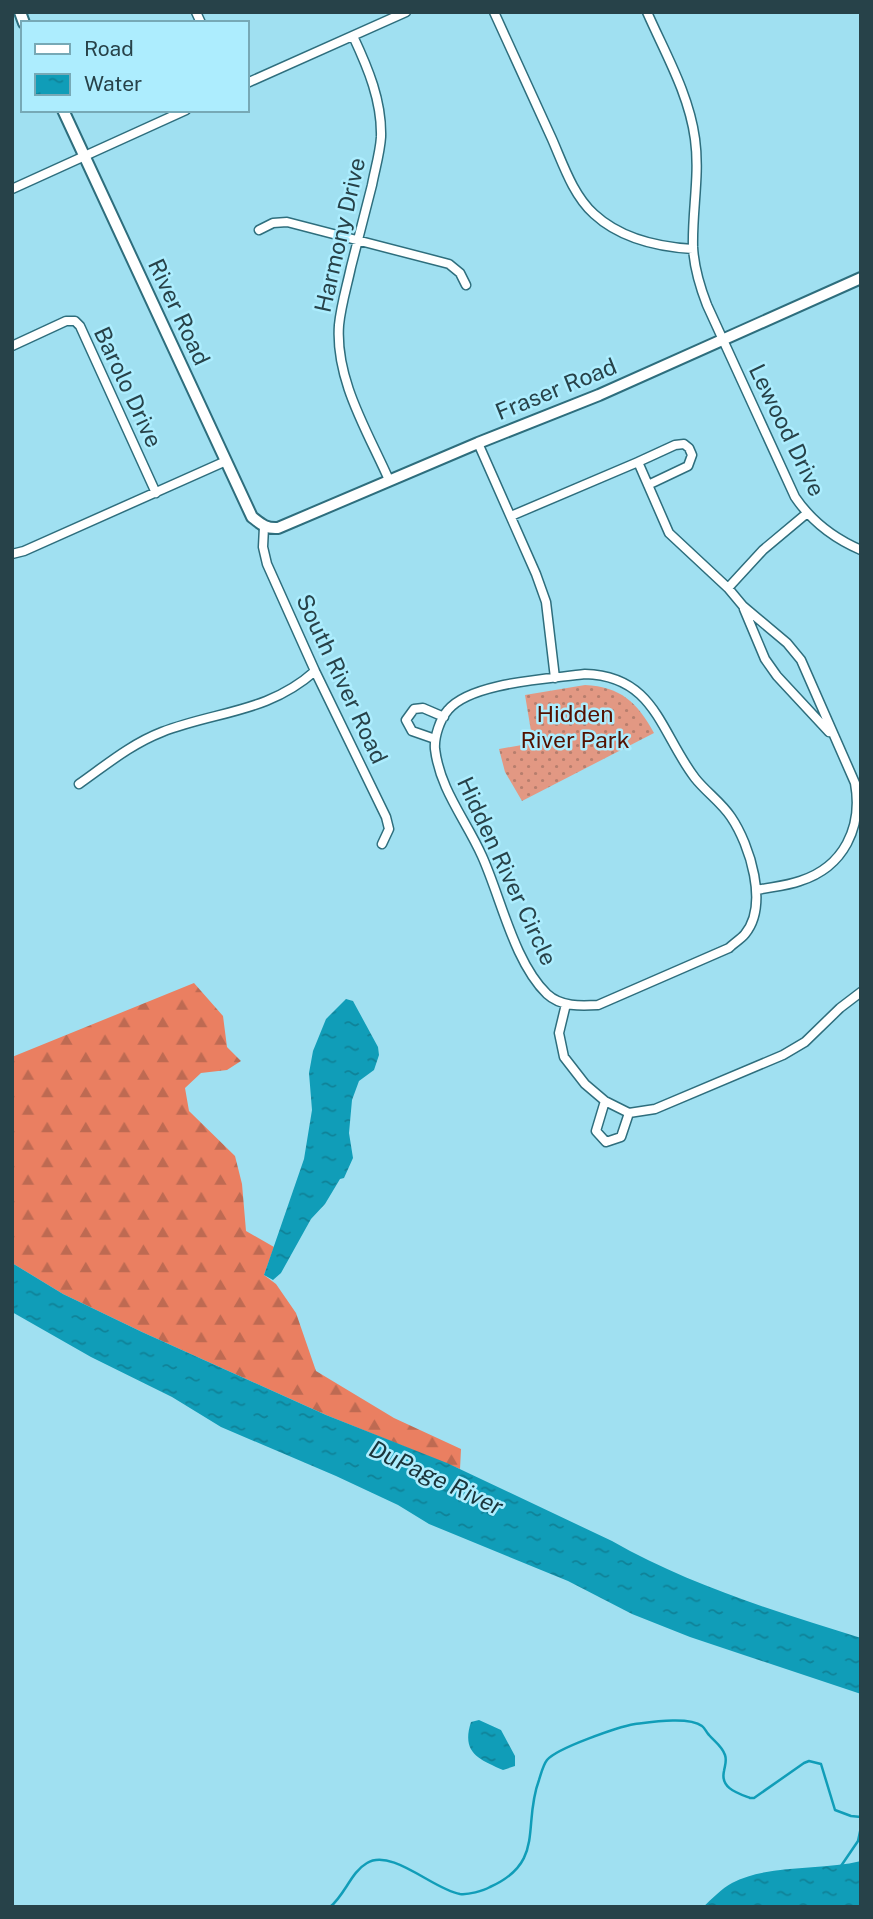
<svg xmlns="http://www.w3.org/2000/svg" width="873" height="1919" font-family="'Public Sans',sans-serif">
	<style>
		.grass { fill: url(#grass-dots) }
		.forest { fill: url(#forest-firs) }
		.water { fill: url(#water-ripples) }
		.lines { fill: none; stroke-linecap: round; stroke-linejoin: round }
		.stream { stroke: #109db8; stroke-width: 2.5 }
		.street-casing { stroke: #2e6e7d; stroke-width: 11 }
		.secondary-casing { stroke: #2e6e7d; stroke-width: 14 }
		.street { stroke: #fff; stroke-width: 8 }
		.secondary { stroke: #fff; stroke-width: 10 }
		.labels { text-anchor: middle; stroke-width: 5; stroke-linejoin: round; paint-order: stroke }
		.street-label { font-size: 23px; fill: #274249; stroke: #adedfe }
		.park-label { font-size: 23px; fill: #541100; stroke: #adedfe }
		.water-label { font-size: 24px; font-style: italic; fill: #1a343a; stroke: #adedfe }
	</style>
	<defs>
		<pattern id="grass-dots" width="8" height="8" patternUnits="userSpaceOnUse" patternTransform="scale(1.75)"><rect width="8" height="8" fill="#e29883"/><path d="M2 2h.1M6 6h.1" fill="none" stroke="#b77e6d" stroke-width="1.8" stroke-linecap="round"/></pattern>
		<pattern id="forest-firs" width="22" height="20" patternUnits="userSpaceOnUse" patternTransform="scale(1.75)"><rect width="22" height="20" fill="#ea7f61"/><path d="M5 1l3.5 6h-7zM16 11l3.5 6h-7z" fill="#be6a52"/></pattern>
		<pattern id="water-ripples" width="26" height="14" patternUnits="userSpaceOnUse" patternTransform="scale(1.75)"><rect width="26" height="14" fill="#109db8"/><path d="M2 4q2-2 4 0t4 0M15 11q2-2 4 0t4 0" fill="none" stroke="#0f8298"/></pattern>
	</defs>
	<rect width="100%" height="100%" fill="#a0e0f1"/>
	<!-- grass -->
	<path class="grass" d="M 585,685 C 621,687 637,702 654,733 L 522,801 L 505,772 L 499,749 L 533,743 L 525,695 Z"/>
	<!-- forest -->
	<path class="forest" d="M 194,983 L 223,1016 L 227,1047 L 241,1061 L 227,1070 L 201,1073 L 185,1088 L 189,1111 L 235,1156 L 242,1184 L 246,1231 L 274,1247 L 264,1275 L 276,1284 L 296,1313 L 316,1371 L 394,1418 L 461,1449 L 460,1469 L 326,1415 L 142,1332 L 63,1294 L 12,1263 L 12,1057 Z"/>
	<!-- water -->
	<path class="water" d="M 346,999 L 353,1001 L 378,1047 L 379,1055 L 374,1070 L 359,1081 L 352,1100 L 349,1133 L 353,1158 L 344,1178 L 340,1179 L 325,1204 L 311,1219 L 281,1273 L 273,1280 L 264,1275 L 304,1159 L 312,1110 L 309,1073 L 313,1051 L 326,1019 Z
		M 12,1263 L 63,1294 L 142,1332 L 326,1415 L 447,1463 L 612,1541 C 689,1585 777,1612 861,1638 L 861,1694 L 690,1637 L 632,1614 L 568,1581 L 429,1524 L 398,1505 L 336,1476 L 221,1427 L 172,1397 L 91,1357 L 12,1312 Z
		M 479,1720 L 501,1730 L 515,1756 L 515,1766 L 503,1770 C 479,1759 461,1753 471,1722 Z
		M 861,1861 L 861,1907 L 703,1907 C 712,1899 722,1888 732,1883 C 768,1864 820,1871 861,1861 Z"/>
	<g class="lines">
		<!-- stream -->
		<path class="stream" d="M 841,1866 L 858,1841 L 861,1827
			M 330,1907 C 345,1895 351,1872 367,1863 C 392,1848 434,1890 460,1894 C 468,1895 483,1891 490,1887 C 546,1862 522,1825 539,1780 C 541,1774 543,1765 547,1760 C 557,1748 618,1727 635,1724 C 651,1722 689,1716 702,1726 C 705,1728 706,1732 709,1735 C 714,1741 722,1746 725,1755 C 727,1761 725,1765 724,1771 C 720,1788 737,1793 750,1798 L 754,1798 L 804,1763 L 809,1761 L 821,1764 L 835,1810 L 851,1816 L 861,1817"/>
		<!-- street casing -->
		<g class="street-casing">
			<path id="street" d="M 196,12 L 201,23
				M 494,12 C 514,55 533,97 552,139 C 563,164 573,195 594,214 C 621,239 658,247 693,249
				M 647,12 C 665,53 689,94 695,139 C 700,175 692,211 693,247 C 694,267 700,287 707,305 L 795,497 C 812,522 833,538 861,550
				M 353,36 C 368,68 382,101 381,137 C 380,153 375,169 372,185 C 365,212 358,240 351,267 C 347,286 341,305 339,325 C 335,380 368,432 389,480
				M 247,83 L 406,12
				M 12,189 L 186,110
				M 259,230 L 273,223 L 287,222 L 449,264 L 460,273 L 466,285
				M 12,346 L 66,321 L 75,321 L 80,326 L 156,493
				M 478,443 L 536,574 L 546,602 L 555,678
				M 638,462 L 675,445 L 684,444 L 689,448 L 692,455 L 688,466 L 648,485
				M 511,516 L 638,462 L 669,533 L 728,588 L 743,606 L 787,643 L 801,660 L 855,783 C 863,827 844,867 800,881 C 786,886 771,887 757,890
				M 264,527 L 263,547 L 267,564 L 315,671 L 386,817 L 389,829 L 382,844
				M 12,554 L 24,551 L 226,461
				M 728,588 L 763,550 L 806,514
				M 744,609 L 765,659 L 777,676 L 829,732
				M 585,674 C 655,676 660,732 695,778 C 706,792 721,802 731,817 C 750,845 769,905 745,934 C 741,939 734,943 729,948 L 598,1005 C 581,1006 561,1007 547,994 C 514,962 501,898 482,856 C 466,820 440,790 435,749 C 434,737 440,719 448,710 C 471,682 550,679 585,674 Z
				M 435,739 L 412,731 L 406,720 L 414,709 L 423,708 L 444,717
				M 79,784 C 106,765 131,744 162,732 C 216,711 268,713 315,671
				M 566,1004 L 559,1033 L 564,1057 L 585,1084 L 605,1101 L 629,1113 L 655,1109 L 783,1055 L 805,1042 L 840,1008 L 861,992
				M 605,1101 L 596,1131 L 606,1142 L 621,1137 L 629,1113"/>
		</g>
		<!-- secondary casing -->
		<g class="secondary-casing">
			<path id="secondary" d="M 20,12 L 24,23
				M 63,110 L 252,517 C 261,524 266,529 278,528 L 478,443 L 599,395 L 861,278"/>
		</g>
		<!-- street -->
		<use href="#street" class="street"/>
		<!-- secondary -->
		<use href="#secondary" class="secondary"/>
	</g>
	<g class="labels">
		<!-- street labels -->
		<g class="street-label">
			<text transform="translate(340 235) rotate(-77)" y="8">Harmony Drive</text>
			<text transform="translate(179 312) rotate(65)" y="8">River Road</text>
			<text transform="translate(128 387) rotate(65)" y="8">Barolo Drive</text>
			<text transform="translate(556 389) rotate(-22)" y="8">Fraser Road</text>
			<text transform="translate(787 430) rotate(64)" y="8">Lewood Drive</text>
			<text transform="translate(342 679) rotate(65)" y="8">South River Road</text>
			<text transform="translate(507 871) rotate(65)" y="8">Hidden River Circle</text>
		</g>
		<!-- park labels -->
		<g class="park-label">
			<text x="575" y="722">Hidden<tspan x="575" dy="26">River Park</tspan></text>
		</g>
		<!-- water labels -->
		<g class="water-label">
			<text transform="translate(436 1478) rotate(25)" y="8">DuPage River</text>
		</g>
	</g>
	<!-- border -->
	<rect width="873" height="1919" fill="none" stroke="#274249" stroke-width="28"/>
	<!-- legend -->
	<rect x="21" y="21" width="228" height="91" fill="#adedfe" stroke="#77a9b6" stroke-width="2"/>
	<rect x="35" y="44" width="35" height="10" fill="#ffffff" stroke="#77a9b6" stroke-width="2"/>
	<text x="84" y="56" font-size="21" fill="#274249">Road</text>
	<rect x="35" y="74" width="35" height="21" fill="url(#water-ripples)" stroke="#77a9b6" stroke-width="2"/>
	<text x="84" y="91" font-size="21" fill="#274249">Water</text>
</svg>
